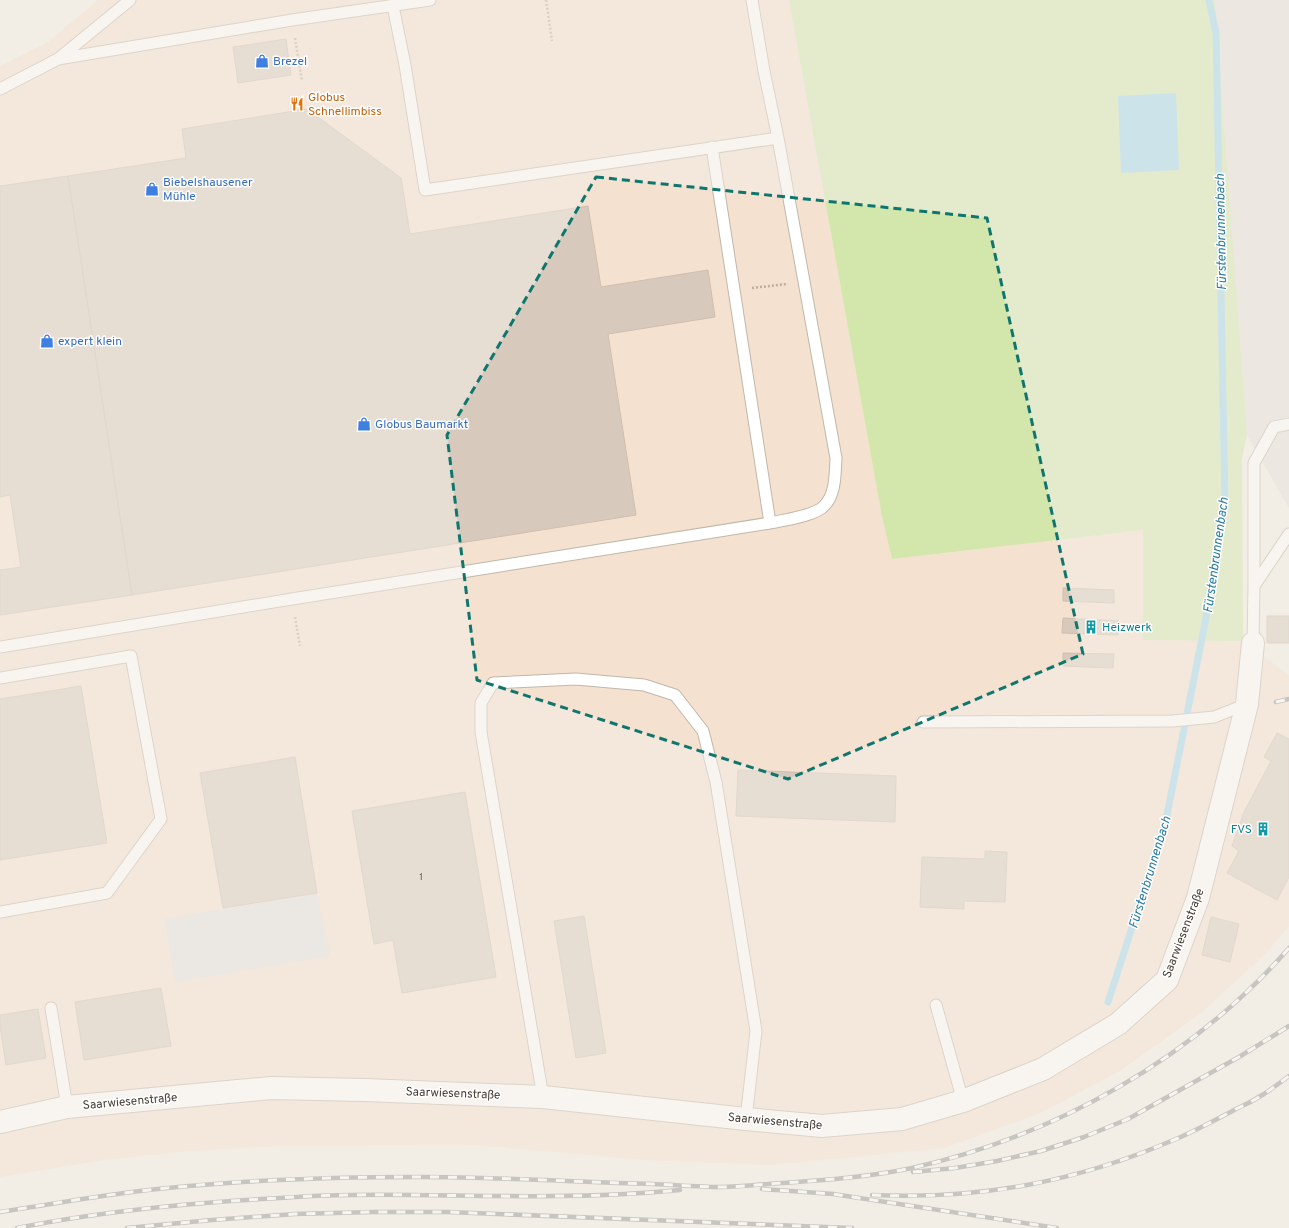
<svg xmlns="http://www.w3.org/2000/svg" width="1289" height="1228" font-family="Overpass,sans-serif">
	<style>
		.commercial { fill: #f5e1cf }
		.industrial { fill: #e4dfda }
		.green { fill: #d3e7ad }
		.parking { fill: #e3e0dd }
		.water { fill: #a0d8f0 }
		.lines { fill: none; stroke-linecap: round; stroke-linejoin: round }
		.stream { stroke: #a0d8f0; stroke-width: 7 }
		.building { fill: #d7cabd; stroke: #cfbead }
		.lane-casing { stroke: #c1b7aa; stroke-width: 13 }
		.street-casing { stroke: #c1b7aa; stroke-width: 24 }
		.path { stroke: #c0ae98; stroke-width: 2.5; stroke-dasharray: 2 2; stroke-linecap: butt }
		.lane { stroke: #fff; stroke-width: 11 }
		.street { stroke: #fff; stroke-width: 22 }
		.rail-casing { stroke: #959595; stroke-width: 4.5 }
		.rail { stroke: #fff; stroke-width: 3; stroke-dasharray: 9; stroke-linecap: butt }
		.marked { fill: none; stroke: #0f766e; stroke-width: 3; stroke-dasharray: 8 5; stroke-linejoin: round }
		.labels { text-anchor: middle; stroke-width: 3; stroke-linejoin: round; paint-order: stroke }
		.number-label { font-size: 10px; fill: #6a6056 }
		.shop-label { font-size: 12px; fill: #366cbe; stroke: #fff; text-anchor: start }
		.food-label { font-size: 12px; fill: #c56008; stroke: #fff; text-anchor: start }
		.culture-label { font-size: 12px; fill: #0d838f; stroke: #fff; text-anchor: start }
		.street-label { font-size: 12px; fill: #453d34; stroke: #fff }
		.water-label { font-size: 13px; font-style: italic; fill: #2a7ba1; stroke: #fff }
	</style>
	<rect width="100%" height="100%" fill="#f2ede5"/>
	<!-- commercial -->
	<path class="commercial" d="M 98,0 L 789,0 L 882,517 L 892,559 L 1143,530 L 1143,640 L 1243,641 L 1289,675 L 1289,926 L 1266,953 L 1201,1013 L 1120,1071 L 1038,1114 L 944,1148 L 771,1165 L 647,1160 L 475,1145 L 280,1146 L 190,1151 L 103,1160 L 0,1177 L 0,66 L 48,42 Z"/>
	<!-- industrial -->
	<path class="industrial" d="M 1215,0 L 1289,0 L 1289,508 L 1247,435 Z"/>
	<!-- green -->
	<path class="green" d="M 789,0 L 1215,0 L 1247,435 L 1242,458 L 1243,641 L 1143,640 L 1143,530 L 892,559 L 882,517 Z"/>
	<!-- parking -->
	<path class="parking" d="M 317,893 L 330,956 L 175,982 L 165,919 Z"/>
	<!-- water -->
	<path class="water" d="M 1176,93 L 1179,170 L 1121,173 L 1118,96 Z"/>
	<g class="lines">
		<!-- stream -->
		<path class="stream" d="M 1108,1002 L 1165,825 L 1205,623 L 1225,503 L 1216,33 L 1209,0"/>
	</g>
	<!-- building -->
	<path class="building" d="M 286,39 L 291,75 L 238,83 L 233,47 Z
		M 307,109 L 401,178 L 410,234 L 588,206 L 601,287 L 708,270 L 715,317 L 608,334 L 636,515 L 132,595 L 68,176 L 186,158 L 182,129 Z
		M 68,176 L 132,595 L 0,615 L 0,570 L 21,567 L 10,495 L 0,497 L 0,186 Z
		M 1063,588 L 1114,590 L 1114,603 L 1063,601 Z
		M 1267,616 L 1289,616 L 1289,643 L 1267,643 Z
		M 1063,618 L 1119,621 L 1118,635 L 1062,633 Z
		M 1063,653 L 1114,654 L 1113,668 L 1063,666 Z
		M 81,686 L 107,843 L 0,860 L 0,699 Z
		M 1277,733 L 1289,739 L 1289,877 L 1277,900 L 1227,873 L 1239,851 L 1232,846 L 1244,812 L 1271,761 L 1264,757 Z
		M 295,757 L 317,893 L 223,908 L 200,773 Z
		M 738,770 L 896,776 L 895,822 L 736,816 Z
		M 465,792 L 496,977 L 402,993 L 393,940 L 374,944 L 352,811 Z
		M 985,851 L 1007,852 L 1005,902 L 964,901 L 964,909 L 920,907 L 922,857 L 985,859 Z
		M 584,916 L 606,1053 L 576,1058 L 554,921 Z
		M 1211,917 L 1239,924 L 1230,962 L 1202,955 Z
		M 161,988 L 171,1046 L 84,1060 L 75,1002 Z
		M 38,1009 L 46,1058 L 6,1065 L 0,1026 L 0,1015 Z"/>
	<g class="lines">
		<!-- lane casing -->
		<g class="lane-casing">
			<path id="lane" d="M 393,6 L 405,65 L 425,190 L 778,138
				M 58,59 L 292,20 L 430,0
				M 0,89 L 58,59 L 130,0
				M 712,147 L 770,523
				M 1254,586 L 1289,534
				M 1253,643 L 1254,586 L 1254,463 L 1274,427 L 1289,424
				M 0,647 L 292,599 L 770,523 C 783,520 815,516 824,506 C 836,494 835,474 836,458 L 778,138 L 764,71 L 752,0
				M 0,678 L 131,656 L 161,819 L 107,893 L 0,912
				M 923,722 L 1173,721 L 1214,717 L 1247,704
				M 936,1005 L 963,1101
				M 51,1008 L 67,1107
				M 543,1097 L 481,732 L 481,703 L 493,683 L 576,679 L 644,685 L 675,695 L 703,731 L 716,782 L 756,1031 L 746,1119"/>
		</g>
		<!-- street casing -->
		<g class="street-casing">
			<path id="street" d="M 0,1122 L 67,1107 L 271,1088 L 365,1090 L 543,1097 L 746,1119 L 822,1126 L 902,1119 L 963,1101 L 1043,1069 L 1118,1024 L 1167,980 L 1198,898 L 1247,704 L 1253,643"/>
		</g>
		<!-- path -->
		<path class="path" d="M 546,0 L 552,41
			M 295,38 L 302,81
			M 752,288 L 787,284
			M 295,617 L 300,646"/>
		<!-- lane -->
		<use href="#lane" class="lane"/>
		<!-- street -->
		<use href="#street" class="street"/>
		<!-- rail casing -->
		<g class="rail-casing">
			<path id="rail" d="M 1276,702 L 1289,699
				M 913,1172 L 955,1168 L 997,1161 L 1041,1151 L 1084,1137 L 1128,1119 L 1239,1057 L 1289,1026
				M 762,1189 L 833,1194 L 1057,1228
				M 872,1195 C 979,1200 1077,1182 1176,1139 C 1197,1130 1217,1119 1238,1108 C 1247,1104 1256,1099 1264,1094 C 1273,1088 1281,1082 1289,1076
				M 0,1212 C 63,1202 126,1191 189,1186 C 266,1179 344,1177 421,1177 C 499,1177 576,1182 653,1184 C 676,1185 699,1187 721,1187 C 742,1187 762,1184 783,1183 C 826,1180 869,1177 912,1168 C 1055,1136 1192,1059 1289,948
				M 17,1228 C 93,1213 169,1205 246,1200 C 281,1198 317,1195 353,1195 C 420,1194 487,1197 553,1196 C 596,1196 638,1194 680,1190
				M 127,1228 L 212,1220 L 295,1214 L 374,1212 L 448,1212 L 852,1228"/>
		</g>
		<!-- rail -->
		<use href="#rail" class="rail"/>
	</g>
	<!-- marked area -->
	<path d="M0 0H1289V1228H0ZM 596,177 L 987,218 L 1083,654 L 788,779 L 477,680 L 447,435 Z" fill="#f2ede5" fill-opacity=".55" fill-rule="evenodd"/>
	<path class="marked" d="M 596,177 L 987,218 L 1083,654 L 788,779 L 477,680 L 447,435 Z"/>
	<!-- icons -->
	<defs>
		<g id="shop-bare" transform="scale(1.08)"><path d="M-5-2.5h2.3a2.7 3.5 0 0 1 5.4 0H5L5.5 6h-11ZM-1.5-2.5h3a1.5 2.3 0 0 0-3 0Z" fill="#3f7fe0" stroke="#fff" stroke-width="2.5" paint-order="stroke"/></g>
		<g id="restaurant-bare" transform="scale(1.08)"><path d="M-5-6h1v4h1v-4h1v4h1v-4h1v5L-1.5 .5V6h-2V.5L-5-1ZM5-6V6H3V1.5H1.5Q1.5-4 5-6Z" fill="#e8710a" stroke="#fff" stroke-width="2.5" paint-order="stroke"/></g>
		<g id="building-bare" transform="scale(1.08)"><path d="M-4-6H4V6H1V3H-1V6H-4ZM-2.5-4.3h1.7v1.8h-1.7ZM.8-4.3h1.7v1.8H.8ZM-2.5-1h1.7V.8h-1.7ZM.8-1h1.7V.8H.8Z" fill="#0f9aa8" stroke="#fff" stroke-width="2.5" paint-order="stroke"/></g>
	</defs>
	<g fill-rule="evenodd">
		<use href="#shop-bare" x="262" y="61"/>
		<use href="#restaurant-bare" x="297" y="104"/>
		<use href="#shop-bare" x="152" y="189"/>
		<use href="#shop-bare" x="47" y="341"/>
		<use href="#shop-bare" x="364" y="424"/>
		<use href="#building-bare" x="1091" y="627"/>
		<use href="#building-bare" x="1263" y="829"/>
	</g>
	<g class="labels">
		<!-- number labels -->
		<g class="number-label">
			<text x="421" y="880">1</text>
		</g>
		<!-- shop labels -->
		<g class="shop-label">
			<text x="273" y="65">Brezel</text>
			<text x="163" y="186">Biebelshausener<tspan x="163" dy="14">Mühle</tspan></text>
			<text x="58" y="345">expert klein</text>
			<text x="375" y="428">Globus Baumarkt</text>
		</g>
		<!-- food labels -->
		<g class="food-label">
			<text x="308" y="101">Globus<tspan x="308" dy="14">Schnellimbiss</tspan></text>
		</g>
		<!-- culture labels -->
		<g class="culture-label">
			<text x="1102" y="631">Heizwerk</text>
			<text x="1252" y="833" text-anchor="end">FVS</text>
		</g>
		<!-- street labels -->
		<g class="street-label">
			<text transform="translate(1183 933) rotate(-69)" y="4">Saarwiesenstraße</text>
			<text transform="translate(453 1093) rotate(2)" y="4">Saarwiesenstraße</text>
			<text transform="translate(130 1101) rotate(-5)" y="4">Saarwiesenstraße</text>
			<text transform="translate(775 1121) rotate(5)" y="4">Saarwiesenstraße</text>
		</g>
		<!-- water labels -->
		<g class="water-label">
			<text transform="translate(1220 232) rotate(-91)" y="5">Fürstenbrunnenbach</text>
			<text transform="translate(1215 555) rotate(-82)" y="5">Fürstenbrunnenbach</text>
			<text transform="translate(1149 872) rotate(-73)" y="5">Fürstenbrunnenbach</text>
		</g>
	</g>
</svg>
